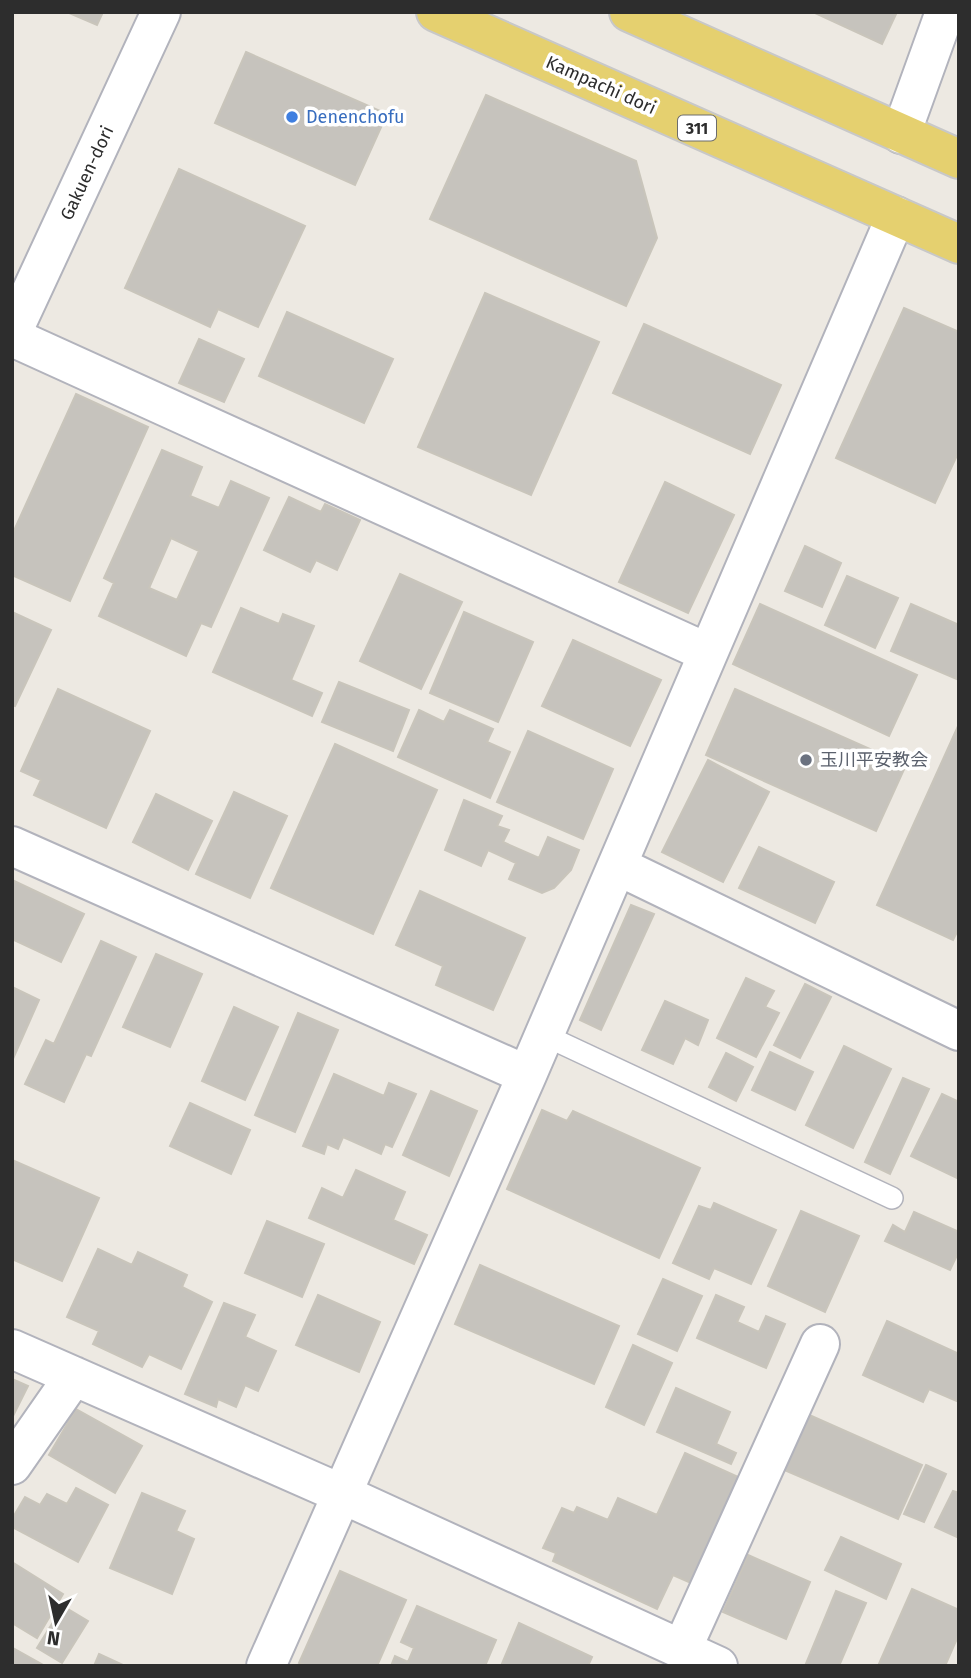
<svg xmlns="http://www.w3.org/2000/svg" width="971" height="1678" font-family="'Fira Sans','Noto Sans JP',sans-serif">
	<style>
		.building { fill: #c6c3bd; stroke: #c9c5bb; stroke-width: 2; fill-rule: evenodd }
		.lines { fill: none; stroke-linecap: round; stroke-linejoin: round }
		.service-casing { stroke: #b2b3bc; stroke-width: 24 }
		.minor-casing { stroke: #b2b3bc; stroke-width: 42 }
		.tertiary-casing { stroke: #b2b3bc; stroke-width: 42 }
		.primary-casing { stroke: #c8c8c8; stroke-width: 42 }
		.service { stroke: #fff; stroke-width: 21 }
		.minor { stroke: #fff; stroke-width: 38 }
		.tertiary { stroke: #fff; stroke-width: 38 }
		.primary { stroke: #e5d06f; stroke-width: 38 }
		.shop-dot { fill: #3f7fe0; stroke: #fff; stroke-width: 2.5 }
		.worship-dot { fill: #6b7280; stroke: #fff; stroke-width: 2.5 }
		.labels { text-anchor: middle; stroke-width: 7; stroke-linejoin: round; paint-order: stroke }
		.shield { fill: #fff; stroke: #6c6c6c; stroke-width: 2 }
		.shield-label { font-size: 16px; font-weight: bold; fill: #2d2d2d }
		.street-label { font-size: 18px; fill: #2d2d2d; stroke: #fff }
		.shop-label { font-size: 18px; fill: #366cbe; stroke: #fff; text-anchor: start }
		.worship-label { font-size: 18px; fill: #5b616d; stroke: #fff; text-anchor: start }
	</style>
	<rect width="100%" height="100%" fill="#ede9e2"/>
	<!-- building -->
	<path class="building" d="M 67,12 L 103,12 L 97,25 Z
		M 813,12 L 897,12 L 882,44 Z
		M 246,52 L 387,114 L 355,185 L 215,123 Z
		M 486,95 L 636,161 L 657,238 L 626,306 L 430,219 Z
		M 179,169 L 305,226 L 258,327 L 218,309 L 210,327 L 125,288 Z
		M 485,293 L 599,342 L 531,495 L 418,447 Z
		M 904,308 L 959,332 L 959,451 L 935,503 L 836,458 Z
		M 287,312 L 393,359 L 364,423 L 259,376 Z
		M 644,324 L 781,385 L 750,454 L 613,393 Z
		M 199,339 L 244,359 L 224,402 L 179,383 Z
		M 76,394 L 148,427 L 70,601 L 12,575 L 12,535 Z
		M 162,450 L 202,467 L 190,496 L 219,508 L 231,481 L 269,498 L 211,627 L 201,623 L 186,656 L 99,616 L 114,583 L 104,578 ZM 171,538 L 199,551 L 177,600 L 149,588 Z
		M 665,482 L 734,515 L 688,613 L 619,582 Z
		M 289,497 L 321,512 L 325,504 L 360,520 L 337,570 L 316,560 L 310,572 L 264,550 Z
		M 805,546 L 841,563 L 822,607 L 785,591 Z
		M 400,574 L 462,602 L 421,689 L 360,661 Z
		M 847,576 L 898,598 L 875,648 L 825,625 Z
		M 760,604 L 917,675 L 889,736 L 733,664 Z
		M 911,604 L 959,625 L 959,680 L 891,651 Z
		M 241,608 L 279,624 L 283,614 L 314,626 L 291,680 L 322,693 L 312,716 L 213,672 Z
		M 12,612 L 51,630 L 15,706 L 12,705 Z
		M 464,612 L 533,642 L 498,722 L 430,693 Z
		M 573,640 L 661,680 L 630,746 L 542,706 Z
		M 339,682 L 409,710 L 393,751 L 322,722 Z
		M 58,689 L 150,731 L 106,828 L 34,795 L 41,780 L 21,771 Z
		M 735,689 L 906,765 L 876,831 L 706,755 Z
		M 419,710 L 444,722 L 450,710 L 493,729 L 487,742 L 510,752 L 490,798 L 398,757 Z
		M 959,724 L 959,928 L 953,940 L 877,905 Z
		M 528,731 L 613,769 L 583,839 L 497,802 Z
		M 335,744 L 437,790 L 373,934 L 271,888 Z
		M 708,760 L 769,792 L 723,882 L 662,852 Z
		M 234,792 L 287,816 L 250,898 L 196,874 Z
		M 156,794 L 212,821 L 188,870 L 133,842 Z
		M 464,800 L 502,816 L 497,826 L 509,830 L 503,842 L 539,858 L 548,837 L 579,850 L 571,870 L 554,888 L 542,893 L 509,879 L 516,863 L 488,850 L 481,866 L 445,850 Z
		M 759,847 L 834,882 L 815,923 L 739,888 Z
		M 12,880 L 84,914 L 61,962 L 12,939 Z
		M 420,891 L 525,938 L 493,1010 L 436,985 L 443,966 L 396,945 Z
		M 631,905 L 654,914 L 601,1030 L 580,1020 Z
		M 101,941 L 136,957 L 91,1056 L 86,1054 L 64,1102 L 25,1084 L 46,1040 L 54,1044 Z
		M 156,954 L 202,974 L 170,1047 L 123,1027 Z
		M 746,978 L 774,991 L 765,1007 L 779,1013 L 756,1057 L 717,1038 Z
		M 805,984 L 831,997 L 800,1058 L 774,1045 Z
		M 12,987 L 39,1000 L 12,1061 Z
		M 665,1001 L 708,1020 L 698,1045 L 685,1038 L 673,1064 L 642,1050 Z
		M 234,1007 L 278,1027 L 245,1100 L 202,1081 Z
		M 298,1013 L 338,1030 L 295,1132 L 255,1115 Z
		M 844,1046 L 891,1069 L 853,1148 L 806,1125 Z
		M 770,1052 L 813,1072 L 795,1110 L 752,1090 Z
		M 726,1053 L 753,1067 L 736,1101 L 709,1087 Z
		M 334,1074 L 384,1096 L 389,1083 L 416,1094 L 392,1147 L 385,1144 L 381,1154 L 343,1137 L 338,1149 L 327,1144 L 324,1154 L 303,1146 Z
		M 903,1078 L 929,1089 L 890,1174 L 865,1162 Z
		M 431,1091 L 477,1111 L 449,1176 L 403,1155 Z
		M 942,1094 L 959,1102 L 959,1179 L 911,1156 Z
		M 190,1103 L 250,1130 L 231,1174 L 170,1146 Z
		M 542,1110 L 567,1121 L 573,1111 L 700,1168 L 659,1258 L 507,1189 Z
		M 12,1160 L 99,1198 L 62,1281 L 12,1259 Z
		M 356,1170 L 405,1192 L 393,1220 L 427,1235 L 414,1264 L 309,1218 L 322,1188 L 343,1198 Z
		M 714,1203 L 776,1230 L 751,1284 L 714,1268 L 709,1279 L 673,1263 L 699,1206 L 711,1210 Z
		M 801,1211 L 859,1236 L 825,1312 L 768,1286 Z
		M 914,1212 L 959,1232 L 959,1251 L 950,1270 L 885,1241 L 893,1225 L 905,1232 Z
		M 267,1221 L 324,1244 L 302,1297 L 245,1273 Z
		M 98,1249 L 132,1265 L 138,1252 L 187,1275 L 182,1287 L 212,1302 L 181,1369 L 149,1354 L 142,1367 L 93,1344 L 99,1331 L 67,1317 Z
		M 480,1265 L 619,1326 L 594,1384 L 455,1324 Z
		M 663,1279 L 702,1296 L 677,1351 L 638,1334 Z
		M 318,1295 L 380,1322 L 359,1372 L 296,1345 Z
		M 716,1295 L 744,1307 L 737,1322 L 759,1332 L 766,1316 L 785,1324 L 766,1368 L 697,1338 Z
		M 224,1303 L 255,1315 L 245,1337 L 276,1351 L 258,1391 L 245,1385 L 236,1407 L 218,1399 L 216,1407 L 185,1394 Z
		M 887,1321 L 959,1354 L 959,1402 L 929,1389 L 923,1402 L 863,1375 Z
		M 633,1345 L 672,1363 L 644,1425 L 606,1407 Z
		M 12,1379 L 28,1386 L 12,1418 Z
		M 676,1388 L 730,1412 L 716,1444 L 736,1453 L 731,1464 L 657,1432 Z
		M 76,1409 L 142,1446 L 115,1493 L 49,1455 Z
		M 807,1414 L 922,1465 L 898,1519 L 782,1469 Z
		M 685,1453 L 747,1481 L 700,1587 L 673,1575 L 657,1609 L 553,1561 L 556,1553 L 543,1548 L 562,1508 L 574,1513 L 577,1507 L 608,1520 L 618,1498 L 657,1515 Z
		M 926,1465 L 946,1474 L 924,1522 L 904,1514 Z
		M 76,1488 L 108,1505 L 78,1562 L 12,1527 L 12,1519 L 25,1497 L 40,1505 L 47,1494 L 67,1504 Z
		M 953,1491 L 959,1493 L 959,1538 L 935,1527 Z
		M 142,1493 L 185,1511 L 176,1531 L 194,1539 L 172,1594 L 110,1568 Z
		M 841,1537 L 901,1564 L 886,1599 L 825,1570 Z
		M 748,1555 L 810,1582 L 786,1639 L 723,1612 Z
		M 12,1562 L 63,1594 L 37,1638 L 12,1623 Z
		M 340,1571 L 406,1600 L 377,1666 L 307,1666 L 299,1663 Z
		M 912,1589 L 959,1610 L 959,1634 L 945,1666 L 878,1666 Z
		M 836,1591 L 866,1603 L 839,1666 L 805,1666 Z
		M 63,1606 L 88,1621 L 62,1663 L 37,1648 Z
		M 417,1606 L 496,1640 L 485,1666 L 391,1666 L 395,1656 L 408,1662 L 414,1648 L 401,1642 Z
		M 519,1623 L 592,1657 L 588,1666 L 501,1666 Z
		M 13,1648 L 45,1666 L 12,1666 Z
		M 99,1654 L 125,1666 L 94,1666 Z"/>
	<g class="lines">
		<!-- service casing -->
		<g class="service-casing">
			<path id="service" d="M 544,1035 L 892,1198"/>
		</g>
		<!-- minor casing -->
		<g class="minor-casing">
			<path id="minor" d="M 901,134 L 945,12
				M 12,337 L 708,653
				M 12,846 L 527,1075
				M 618,866 L 959,1031
				M 12,1349 L 342,1494 L 718,1666
				M 12,1465 L 74,1376
				M 682,1649 L 820,1344
				M 266,1666 L 527,1075 L 896,216"/>
		</g>
		<!-- tertiary casing -->
		<g class="tertiary-casing">
			<path id="tertiary" d="M 12,333 L 161,12"/>
		</g>
		<!-- primary casing -->
		<g class="primary-casing">
			<path id="primary" d="M 436,12 L 959,244
				M 629,12 L 959,159"/>
		</g>
		<!-- service -->
		<use href="#service" class="service"/>
		<!-- minor -->
		<use href="#minor" class="minor"/>
		<!-- tertiary -->
		<use href="#tertiary" class="tertiary"/>
		<!-- primary -->
		<use href="#primary" class="primary"/>
	</g>
	<!-- markers -->
	<circle class="shop-dot" cx="292" cy="117" r="7"/>
	<circle class="worship-dot" cx="806" cy="760" r="7"/>
	<g class="labels">
		<!-- shield labels -->
		<rect class="shield" x="678" y="115.5" width="38" height="25" rx="5"/>
		<g class="shield-label">
			<text x="697" y="134">311</text>
		</g>
		<!-- street labels -->
		<g class="street-label">
			<text transform="translate(601 85) rotate(24)" y="6">Kampachi dori</text>
			<text transform="translate(87 173) rotate(-65)" y="6">Gakuen-dori</text>
		</g>
		<!-- shop labels -->
		<g class="shop-label">
			<text x="306" y="123">Denenchofu</text>
		</g>
		<!-- worship labels -->
		<g class="worship-label">
			<text x="820" y="766">玉川平安教会</text>
		</g>
	</g>
	<!-- border -->
	<rect width="971" height="1678" fill="none" stroke="#2d2d2d" stroke-width="28"/>
	<!-- north arrow -->
	<g transform="translate(56 1622) rotate(189)" stroke="#ffffff" stroke-width="5" paint-order="stroke">
	<path d="M0-5L12 26L0 18L-12 26Z" fill="#2d2d2d"/>
	<text y="-10" font-size="19" font-weight="bold" text-anchor="middle" fill="#2d2d2d">N</text>
	</g>
</svg>
